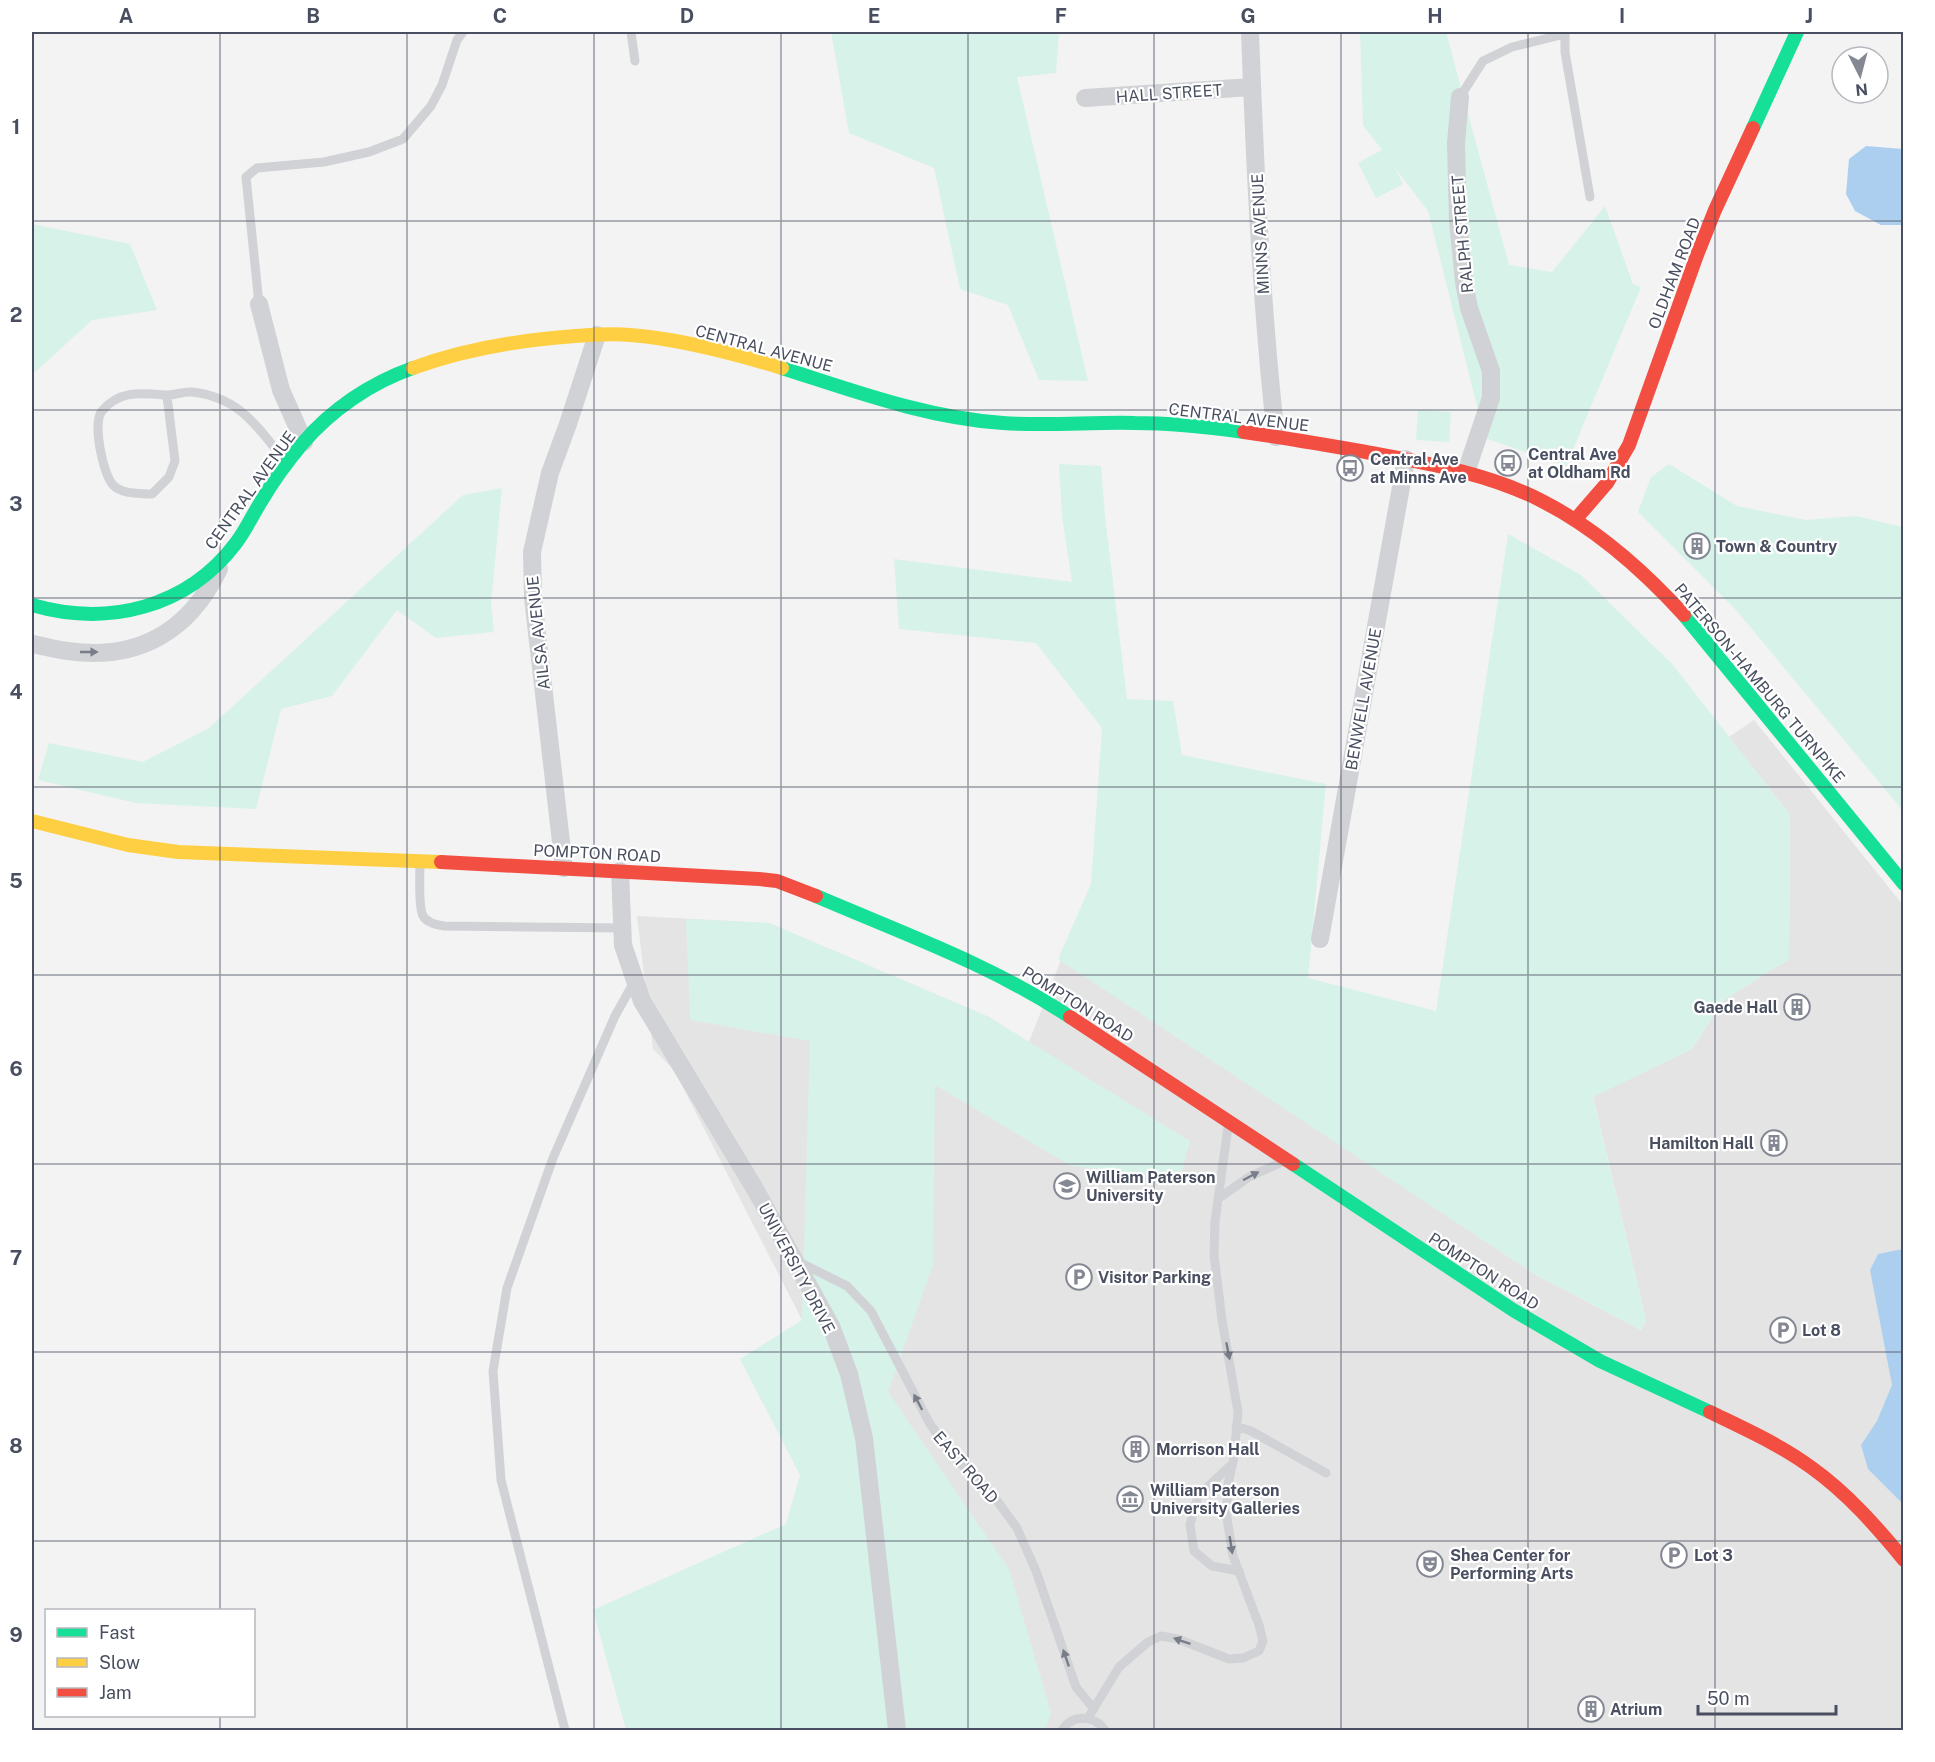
<svg xmlns="http://www.w3.org/2000/svg" width="1935" height="1762" font-family="'Public Sans',sans-serif">
	<style>
		.education { fill: #e5e4e5 }
		.green { fill: #d7f2e9 }
		.water { fill: #accff0 }
		.lines { fill: none; stroke-linecap: round; stroke-linejoin: round }
		.lane { stroke: #d1d2d5; stroke-width: 9 }
		.street { stroke: #d1d2d5; stroke-width: 18 }
		.fast { stroke: #16e098; stroke-width: 14 }
		.slow { stroke: #ffcf43; stroke-width: 14 }
		.jam { stroke: #f24e42; stroke-width: 14 }
		.oneway { fill: #797d89 }
		.grid { fill: none; stroke: #494f60; stroke-width: 1.5; stroke-opacity: 0.55 }
		.labels { text-anchor: middle; stroke-width: 4.5; stroke-linejoin: round; paint-order: stroke }
		.street-label { font-size: 16px; fill: #494f60; stroke: #fff }
		.poi-label { font-size: 16px; font-weight: bold; fill: #494f60; stroke: #fff; text-anchor: start }
		.neatline { fill: none; stroke: #494f60; stroke-width: 2 }
		.grid-label { font-size: 20px; text-anchor: middle; font-weight: bold; fill: #494f60 }
	</style>
	<rect width="100%" height="100%" fill="#f3f3f3"/>
	<!-- education -->
	<path class="education" d="M 1754,720 L 1903,905 L 1903,1730 L 874,1730 L 802,1320 L 674,1070 L 653,1049 L 637,916 L 769,923 L 989,1017 L 1029,1042 L 1061,960 L 1536,1275 L 1641,1330 L 1646,1320 L 1593,1096 L 1692,1049 L 1724,1000 L 1789,959 L 1790,815 L 1729,737 Z"/>
	<!-- green -->
	<path class="green" d="M 831,32 L 1059,32 L 1056,73 L 1017,77 L 1088,381 L 1039,380 L 1008,305 L 960,289 L 934,168 L 849,133 Z
		M 1360,32 L 1446,32 L 1509,265 L 1552,272 L 1605,206 L 1633,284 L 1641,287 L 1566,466 L 1473,434 L 1479,414 L 1428,211 L 1395,168 L 1403,184 L 1376,198 L 1358,163 L 1382,150 L 1363,125 Z
		M 32,224 L 130,244 L 157,310 L 92,320 L 32,375 Z
		M 1418,410 L 1451,412 L 1449,442 L 1416,440 Z
		M 1059,464 L 1101,466 L 1105,516 L 1127,699 L 1173,701 L 1182,755 L 1326,784 L 1308,978 L 1436,1011 L 1508,534 L 1581,575 L 1673,665 L 1790,815 L 1789,959 L 1724,1000 L 1692,1049 L 1593,1097 L 1646,1320 L 1641,1330 L 1536,1275 L 1058,959 L 1091,884 L 1102,728 L 1036,643 L 899,629 L 894,559 L 1072,582 L 1062,516 Z
		M 1669,464 L 1737,506 L 1806,520 L 1856,516 L 1903,527 L 1903,811 L 1737,611 L 1638,512 L 1651,477 Z
		M 502,488 L 491,603 L 494,632 L 436,638 L 397,610 L 332,696 L 281,709 L 256,809 L 136,803 L 38,780 L 49,743 L 143,762 L 209,728 L 463,495 Z
		M 686,919 L 769,923 L 989,1017 L 1190,1141 L 1180,1178 L 1071,1166 L 935,1085 L 933,1265 L 888,1392 L 1009,1569 L 1051,1713 L 1045,1730 L 626,1730 L 593,1610 L 786,1524 L 800,1475 L 740,1359 L 802,1320 L 810,1041 L 690,1020 Z"/>
	<!-- water -->
	<path class="water" d="M 1866,146 L 1903,149 L 1903,225 L 1881,225 L 1855,211 L 1846,194 L 1849,159 Z
		M 1903,1249 L 1904,1249 L 1903,1504 L 1868,1469 L 1861,1445 L 1877,1421 L 1892,1385 L 1870,1270 L 1878,1254 Z"/>
	<g class="lines">
		<!-- lane -->
		<path class="lane" d="M 631,32 L 635,61
			M 1565,32 L 1565,52 L 1590,197
			M 1460,97 L 1483,61 L 1512,47 L 1565,34
			M 259,304 L 246,177 L 257,168 L 324,162 L 369,152 L 403,139 L 431,106 L 442,85 L 457,40 L 463,32
			M 167,396 L 175,461 L 169,477 L 152,494 C 139,493 123,495 113,485 C 103,474 92,423 102,411 C 119,390 141,393 165,395 C 174,396 183,391 192,392 C 239,397 257,426 284,460
			M 420,863 C 420,876 418,906 423,916 C 427,923 437,925 444,926 L 622,928
			M 1219,1198 L 1249,1177 L 1282,1162
			M 799,1262 L 847,1286 L 871,1311 L 930,1424 L 955,1458 L 995,1498 L 1017,1528 L 1036,1571 L 1076,1687 L 1094,1709
			M 1236,1426 L 1251,1431 L 1326,1473
			M 1232,1464 L 1198,1496 L 1190,1525 L 1194,1551 L 1212,1566 L 1239,1571
			M 1088,1718 L 1119,1667 L 1148,1642 L 1161,1636 L 1178,1639 L 1229,1659 L 1243,1658 L 1259,1651 L 1263,1641 L 1259,1625 L 1233,1556 L 1227,1518 L 1227,1489 L 1234,1457 L 1238,1412 L 1222,1320 L 1214,1255 L 1215,1221 L 1228,1127
			M 565,1730 L 501,1480 L 493,1371 L 507,1288 L 553,1158 L 615,1016 L 634,982
			M 1062,1730 C 1073,1714 1094,1715 1105,1730"/>
		<!-- street -->
		<path class="street" d="M 1250,32 C 1255,167 1261,302 1276,437
			M 1460,97 L 1456,143 L 1458,221 L 1464,282 L 1469,308 L 1491,371 L 1491,398 L 1466,472
			M 1085,98 L 1252,87
			M 259,304 L 281,390 L 304,442
			M 32,644 C 44,646 56,650 68,651 C 137,661 189,632 219,569
			M 564,868 L 533,598 L 532,552 L 550,473 L 568,424 L 597,335
			M 620,871 L 623,945 L 642,1001 L 755,1189 L 831,1326 L 849,1374 L 864,1438 L 897,1730
			M 1320,939 L 1406,459"/>
		<!-- fast -->
		<path class="fast" d="M 1753,128 L 1797,32
			M 782,368 C 854,391 927,418 1003,423 C 1047,426 1091,422 1135,423 C 1172,423 1208,427 1244,432
			M 32,605 C 108,627 187,608 236,543 C 246,530 253,514 262,500 C 273,481 287,462 302,444 C 331,410 370,383 413,368
			M 1684,615 L 1904,884
			M 816,896 C 902,933 992,965 1070,1017
			M 1293,1164 L 1513,1310 L 1600,1361 L 1710,1412"/>
		<!-- slow -->
		<path class="slow" d="M 413,368 C 465,349 519,340 575,336 C 593,335 612,333 630,335 C 681,339 733,353 782,368
			M 32,821 L 128,845 L 178,852 L 441,862"/>
		<!-- jam -->
		<path class="jam" d="M 1244,432 C 1285,438 1326,445 1366,452 C 1426,463 1488,473 1542,501 C 1597,529 1643,570 1684,615
			M 1575,520 L 1607,483 L 1629,445 L 1697,255 L 1715,210 L 1753,128
			M 441,862 L 759,879 L 777,881 L 816,896
			M 1070,1017 L 1293,1164
			M 1710,1412 C 1745,1429 1781,1445 1812,1468 C 1847,1493 1877,1527 1904,1560"/>
	</g>
	<!-- one-way arrows -->
	<defs><path id="oneway-solid" d="M-6-.8H1V-3.2L6.5 0L1 3.2V.8H-6Z" transform="scale(1.5)"/></defs>
	<g class="oneway">
		<use href="#oneway-solid" transform="translate(89 652)"/>
		<use href="#oneway-solid" transform="translate(1251 1176) rotate(-28)"/>
		<use href="#oneway-solid" transform="translate(1228 1351) rotate(79)"/>
		<use href="#oneway-solid" transform="translate(918 1402) rotate(-118)"/>
		<use href="#oneway-solid" transform="translate(1231 1545) rotate(81)"/>
		<use href="#oneway-solid" transform="translate(1182 1641) rotate(-161)"/>
		<use href="#oneway-solid" transform="translate(1066 1658) rotate(-109)"/>
	</g>
	<!-- grid -->
	<path class="grid" d="M 220,32 L 220,1610M 407,32 L 407,1730M 594,32 L 594,1730M 781,32 L 781,1730M 968,32 L 968,1730M 1154,32 L 1154,1730M 1341,32 L 1341,1730M 1528,32 L 1528,1730M 1715,32 L 1715,1730M 32,221 L 1904,221M 32,410 L 1904,410M 32,598 L 1904,598M 32,787 L 1904,787M 32,975 L 1904,975M 32,1164 L 1904,1164M 32,1352 L 1904,1352M 32,1541 L 1904,1541M 220,1716 L 220,1730"/>
	<!-- icons -->
	<defs>
		<g id="bus-ring" transform="scale(1.35)"><circle r="9.5" fill="#fff" stroke="#848893" stroke-width="1.5"/><path d="M-5-6H5V4H4V6H2V4H-2V6H-4V4H-5ZM-3.5-4V0h7V-4ZM-3.5 1.2v1.5H-2V1.2ZM2 1.2v1.5H3.5V1.2Z" fill="#848893"/></g>
		<g id="building-ring" transform="scale(1.35)"><circle r="9.5" fill="#fff" stroke="#848893" stroke-width="1.5"/><path d="M-4-6H4V6H1V3H-1V6H-4ZM-2.5-4.3h1.7v1.8h-1.7ZM.8-4.3h1.7v1.8H.8ZM-2.5-1h1.7V.8h-1.7ZM.8-1h1.7V.8H.8Z" fill="#848893"/></g>
		<g id="university-ring" transform="scale(1.35)"><circle r="9.5" fill="#fff" stroke="#848893" stroke-width="1.5"/><path d="M0-5L7-2L0 1L-7-2ZM-4 1L0 2.5L4 1V4Q0 6-4 4Z" fill="#848893"/></g>
		<g id="parking-ring" transform="scale(1.35)"><circle r="9.5" fill="#fff" stroke="#848893" stroke-width="1.5"/><path d="M-3.5-5.5H1a3.5 3.5 0 0 1 0 7H-1V5.5H-3.5ZM-1-3.4V-.6H.8a1.4 1.4 0 0 0 0-2.8Z" fill="#848893"/></g>
		<g id="museum-ring" transform="scale(1.35)"><circle r="9.5" fill="#fff" stroke="#848893" stroke-width="1.5"/><path d="M0-6L6-3V-2H-6V-3ZM-5-1h2V3h-2ZM-1-1h2V3h-2ZM3-1h2V3H3ZM-6 4H6V6H-6Z" fill="#848893"/></g>
		<g id="theatre-ring" transform="scale(1.35)"><circle r="9.5" fill="#fff" stroke="#848893" stroke-width="1.5"/><path d="M-5-5.5Q0-4 5-5.5V0Q5 5 0 6Q-5 5-5 0ZM-3.3-2.5H-1v1.5H-3.3ZM1-2.5H3.3v1.5H1ZM-2.8 1Q0 5.5 2.8 1Z" fill="#848893"/></g>
	</defs>
	<g fill-rule="evenodd">
		<use href="#bus-ring" x="1508" y="463"/>
		<use href="#bus-ring" x="1350" y="468"/>
		<use href="#building-ring" x="1697" y="546"/>
		<use href="#building-ring" x="1797" y="1007"/>
		<use href="#building-ring" x="1774" y="1143"/>
		<use href="#university-ring" x="1067" y="1186"/>
		<use href="#parking-ring" x="1079" y="1277"/>
		<use href="#parking-ring" x="1783" y="1330"/>
		<use href="#building-ring" x="1136" y="1449"/>
		<use href="#museum-ring" x="1130" y="1499"/>
		<use href="#parking-ring" x="1674" y="1555"/>
		<use href="#theatre-ring" x="1430" y="1564"/>
		<use href="#building-ring" x="1591" y="1709"/>
	</g>
	<g class="labels">
		<!-- street labels -->
		<g class="street-label">
			<text transform="translate(1169 93) rotate(-4)" y="6">HALL STREET</text>
			<text transform="translate(1260 234) rotate(-93)" y="6">MINNS AVENUE</text>
			<text transform="translate(1462 234) rotate(-95)" y="6">RALPH STREET</text>
			<text transform="translate(1674 273) rotate(-69)" y="6">OLDHAM ROAD</text>
			<text transform="translate(764 348) rotate(15)" y="6">CENTRAL AVENUE</text>
			<text transform="translate(1239 417) rotate(7)" y="6">CENTRAL AVENUE</text>
			<text transform="translate(250 490) rotate(-54)" y="6">CENTRAL AVENUE</text>
			<text transform="translate(538 633) rotate(-96)" y="6">AILSA AVENUE</text>
			<text transform="translate(1760 683) rotate(50)" y="6">PATERSON-HAMBURG TURNPIKE</text>
			<text transform="translate(1363 699) rotate(-80)" y="6">BENWELL AVENUE</text>
			<text transform="translate(597 853) rotate(3)" y="6">POMPTON ROAD</text>
			<text transform="translate(1078 1004) rotate(32)" y="6">POMPTON ROAD</text>
			<text transform="translate(797 1268) rotate(62)" y="6">UNIVERSITY DRIVE</text>
			<text transform="translate(1484 1271) rotate(33)" y="6">POMPTON ROAD</text>
			<text transform="translate(966 1467) rotate(49)" y="6">EAST ROAD</text>
		</g>
		<!-- poi labels -->
		<g class="poi-label">
			<text x="1528" y="460">Central Ave<tspan x="1528" dy="18">at Oldham Rd</tspan></text>
			<text x="1370" y="465">Central Ave<tspan x="1370" dy="18">at Minns Ave</tspan></text>
			<text x="1716" y="552">Town &amp; Country</text>
			<text x="1778" y="1013" text-anchor="end">Gaede Hall</text>
			<text x="1754" y="1149" text-anchor="end">Hamilton Hall</text>
			<text x="1086" y="1183">William Paterson<tspan x="1086" dy="18">University</tspan></text>
			<text x="1098" y="1283">Visitor Parking</text>
			<text x="1802" y="1336">Lot 8</text>
			<text x="1156" y="1455">Morrison Hall</text>
			<text x="1150" y="1496">William Paterson<tspan x="1150" dy="18">University Galleries</tspan></text>
			<text x="1450" y="1561">Shea Center for<tspan x="1450" dy="18">Performing Arts</tspan></text>
			<text x="1694" y="1561">Lot 3</text>
			<text x="1610" y="1715">Atrium</text>
		</g>
	</g>
	<!-- border -->
	<rect width="1935" height="1762" fill="none" stroke="#ffffff" stroke-width="66"/>
	<!-- legend -->
	<rect x="45" y="1609" width="210" height="108" fill="#ffffff" stroke="#b6b9bf" stroke-width="1.5"/>
	<rect x="57" y="1628" width="30" height="9" fill="#16e098" stroke="#b6b9bf" stroke-width="1.5"/>
	<text x="99" y="1639" font-size="18" fill="#494f60">Fast</text>
	<rect x="57" y="1658" width="30" height="9" fill="#ffcf43" stroke="#b6b9bf" stroke-width="1.5"/>
	<text x="99" y="1669" font-size="18" fill="#494f60">Slow</text>
	<rect x="57" y="1688" width="30" height="9" fill="#f24e42" stroke="#b6b9bf" stroke-width="1.5"/>
	<text x="99" y="1699" font-size="18" fill="#494f60">Jam</text>
	<!-- north arrow -->
	<g transform="translate(1860 75) rotate(174)"><circle r="28" fill="#ffffff" stroke="#b6b9bf" stroke-width="1.5"/>
	<path d="M0-4.5L10 22L0 15L-10 22Z" fill="#848893"/>
	<text y="-9" font-size="16" font-weight="bold" text-anchor="middle" fill="#494f60">N</text>
	</g>
	<!-- scale -->
	<path d="M1698 1705v9h138v-9" fill="none" stroke="#494f60" stroke-width="3"/>
	<text x="1707" y="1705" font-size="18" fill="#494f60" stroke="#ffffff" stroke-width="4.5" paint-order="stroke">50 m</text>
	<rect x="33" y="33" width="1869" height="1696" class="neatline"/>
	<g class="grid-label">
		<text x="126" y="23">A</text>
		<text x="313" y="23">B</text>
		<text x="500" y="23">C</text>
		<text x="687" y="23">D</text>
		<text x="874" y="23">E</text>
		<text x="1061" y="23">F</text>
		<text x="1248" y="23">G</text>
		<text x="1435" y="23">H</text>
		<text x="1622" y="23">I</text>
		<text x="1809" y="23">J</text>
		<text x="16" y="134">1</text>
		<text x="16" y="322">2</text>
		<text x="16" y="511">3</text>
		<text x="16" y="699">4</text>
		<text x="16" y="888">5</text>
		<text x="16" y="1076">6</text>
		<text x="16" y="1265">7</text>
		<text x="16" y="1453">8</text>
		<text x="16" y="1642">9</text>
	</g>
</svg>
